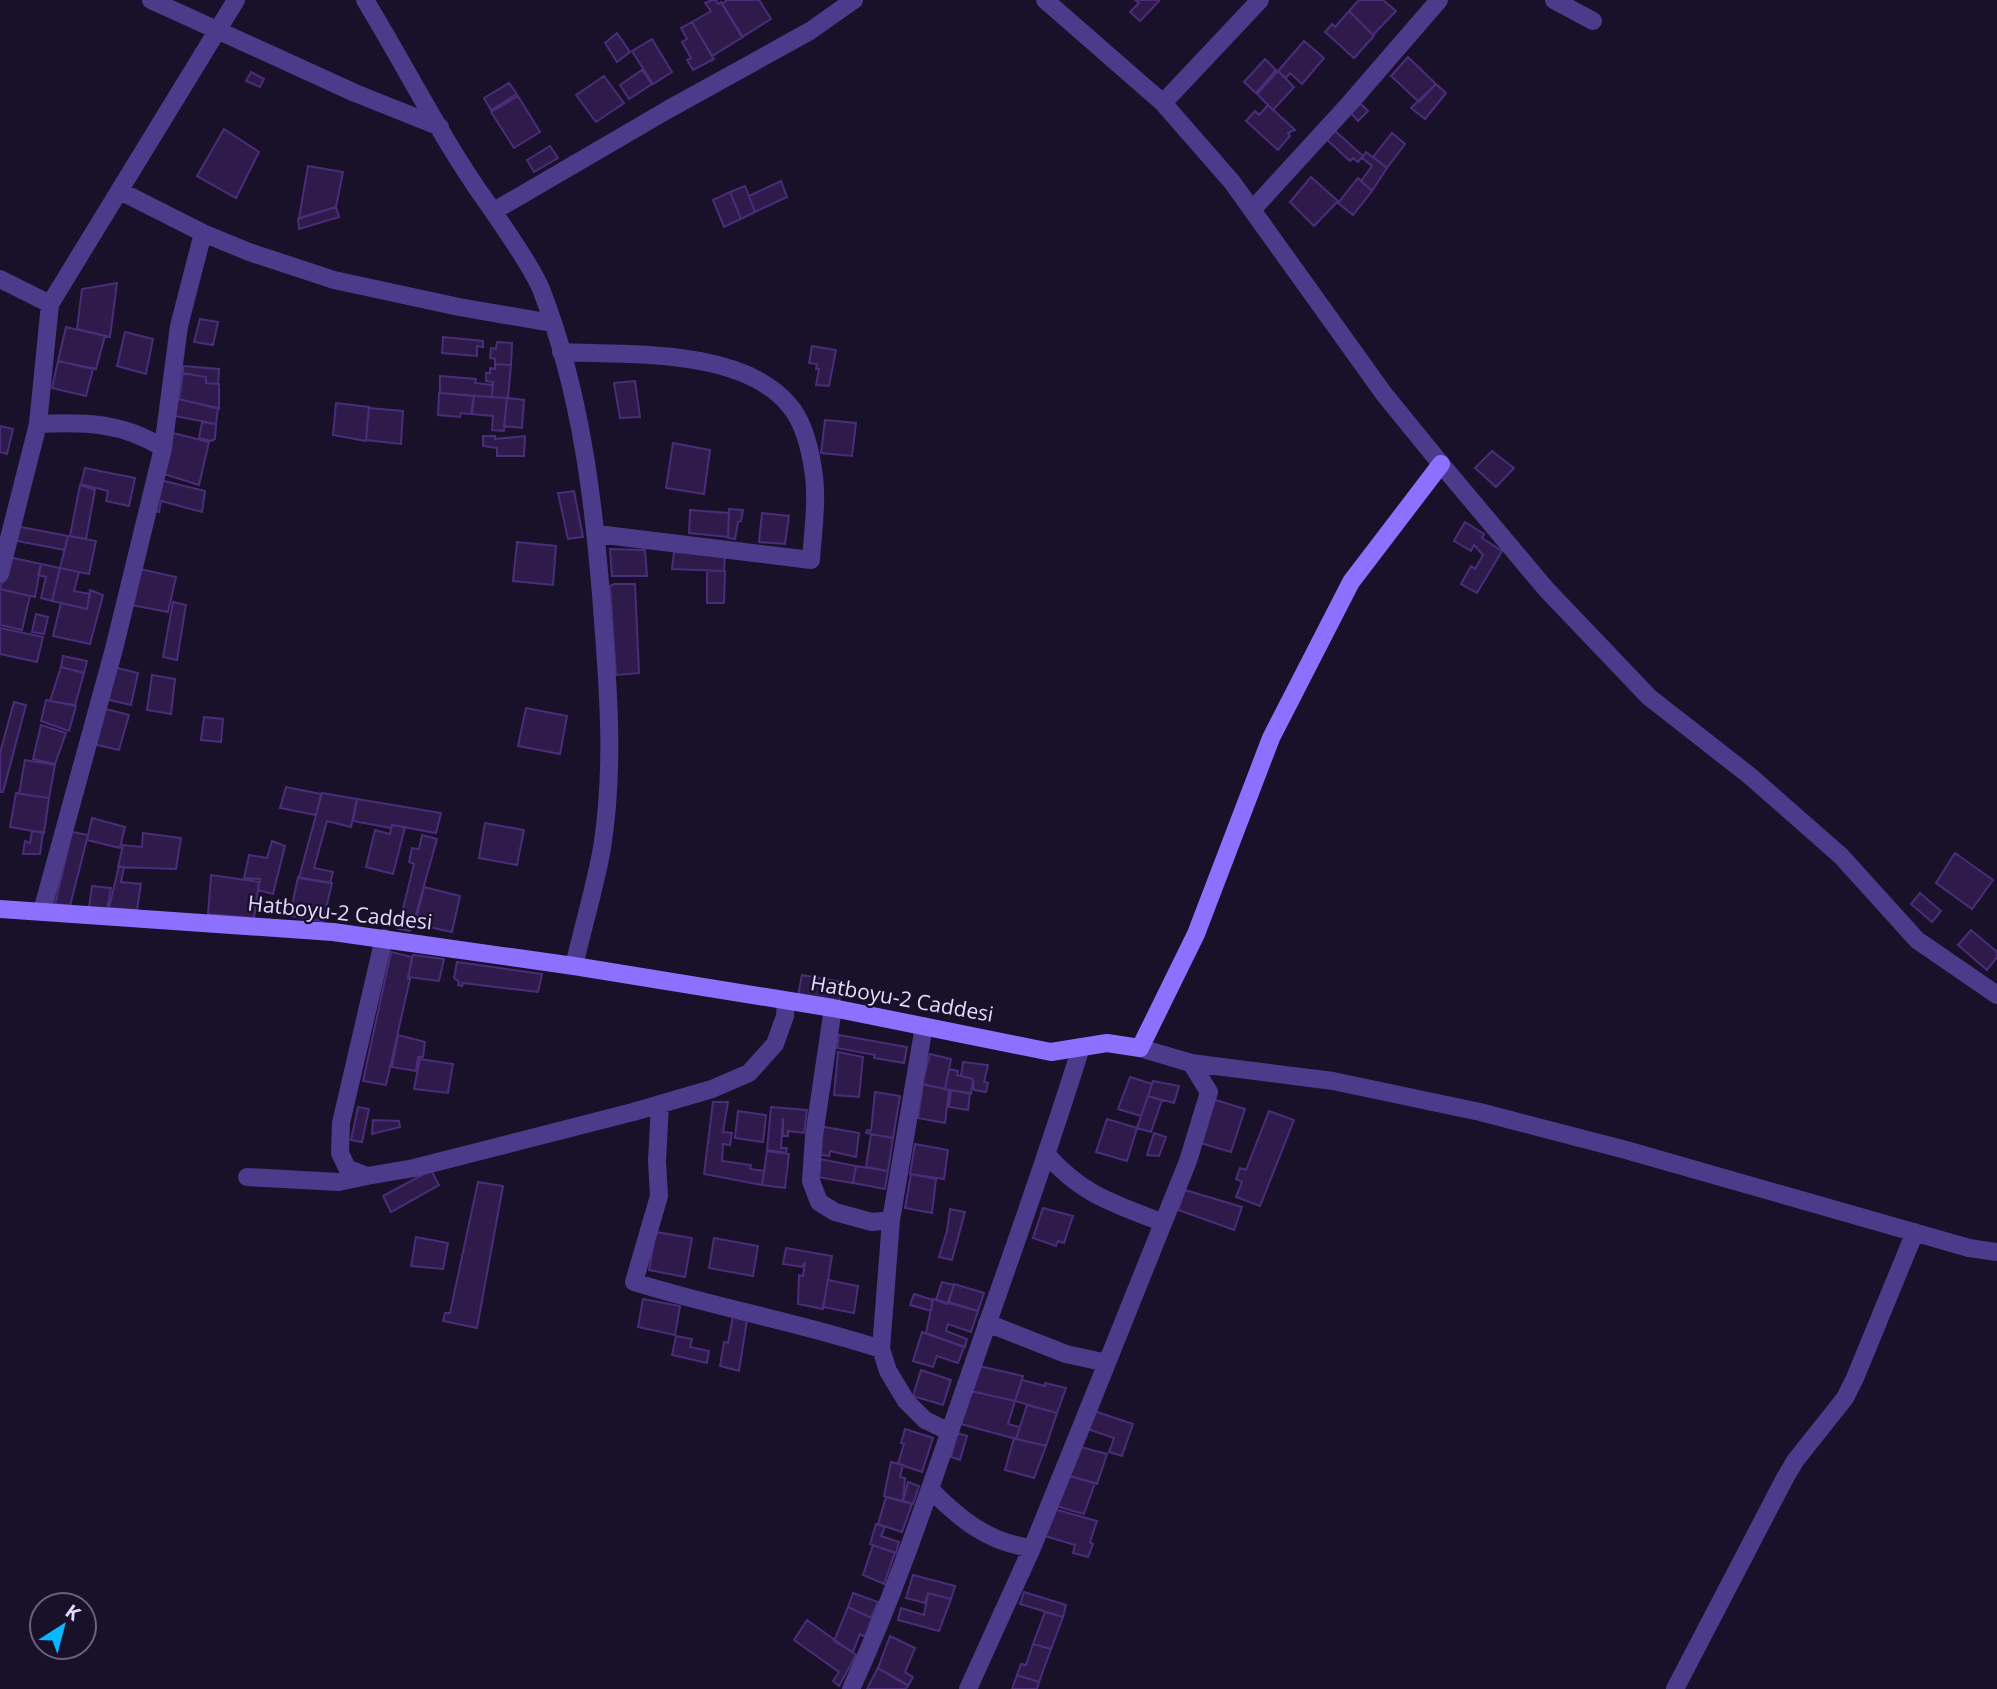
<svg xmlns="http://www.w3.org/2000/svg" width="1997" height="1689" font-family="'Open Sans',sans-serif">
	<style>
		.building { fill: #2e1b4b; stroke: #4a2d78; stroke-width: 2 }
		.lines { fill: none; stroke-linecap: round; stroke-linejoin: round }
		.street { stroke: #4c3a8a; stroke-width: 18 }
		.secondary { stroke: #8e70ff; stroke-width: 18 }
		.labels { text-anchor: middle; stroke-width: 5; stroke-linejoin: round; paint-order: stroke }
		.street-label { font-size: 21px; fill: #e4d9ff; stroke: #19102a }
	</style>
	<rect width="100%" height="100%" fill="#19102a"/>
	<!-- building -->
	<path class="building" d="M 712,0 L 716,0 L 718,4 L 721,2 L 743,37 L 712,56 L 692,22 L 711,11 L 705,3 Z
		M 727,0 L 759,0 L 771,19 L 742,37 L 722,4 Z
		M 1135,0 L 1158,0 L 1159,1 L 1140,21 L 1130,12 L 1139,3 Z
		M 1359,0 L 1383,0 L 1396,11 L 1373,35 L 1349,11 Z
		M 1349,11 L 1374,36 L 1354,58 L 1325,32 L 1332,24 L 1335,27 Z
		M 692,22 L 714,59 L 693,70 L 687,60 L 691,58 L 682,42 L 687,39 L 681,28 Z
		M 617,33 L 630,52 L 617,62 L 605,43 Z
		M 652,39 L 672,72 L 653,84 L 632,51 Z
		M 1304,41 L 1324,58 L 1302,84 L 1290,73 L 1286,78 L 1278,71 Z
		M 1408,57 L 1436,84 L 1419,102 L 1391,76 Z
		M 1265,59 L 1276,70 L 1256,93 L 1244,82 Z
		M 642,70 L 652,84 L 629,99 L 620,85 Z
		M 1278,71 L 1294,87 L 1273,110 L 1257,94 Z
		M 251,72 L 264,79 L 260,87 L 246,81 Z
		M 604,76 L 624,103 L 596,122 L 576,95 Z
		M 509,83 L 517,94 L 491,110 L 484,98 Z
		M 1436,84 L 1446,93 L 1425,119 L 1411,108 Z
		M 518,96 L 540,132 L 514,148 L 491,112 Z
		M 1356,99 L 1368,111 L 1358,121 L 1347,109 Z
		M 1268,105 L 1295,130 L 1288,133 L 1290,136 L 1278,150 L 1246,121 L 1255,111 L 1259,115 Z
		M 224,129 L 259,152 L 236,198 L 197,176 Z
		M 1333,129 L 1363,156 L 1358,162 L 1353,158 L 1350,161 L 1325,138 Z
		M 1392,133 L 1405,144 L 1387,168 L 1373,157 Z
		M 550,146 L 558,158 L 534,172 L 527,160 Z
		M 1366,152 L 1387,168 L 1372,191 L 1361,181 L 1372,166 L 1362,158 Z
		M 308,166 L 343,172 L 336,207 L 299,218 Z
		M 1311,177 L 1338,201 L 1314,226 L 1290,202 Z
		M 1358,178 L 1372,191 L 1353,215 L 1338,203 Z
		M 781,181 L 787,197 L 755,212 L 749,196 Z
		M 745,186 L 755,212 L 741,219 L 730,192 Z
		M 730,192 L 741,219 L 724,227 L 713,200 Z
		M 336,207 L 339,217 L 299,229 L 298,219 Z
		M 117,283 L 110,337 L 77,329 L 82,289 Z
		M 200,319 L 218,322 L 213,345 L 194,342 Z
		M 66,327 L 105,336 L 96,369 L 58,361 Z
		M 125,332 L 153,339 L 146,374 L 117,366 Z
		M 443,337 L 483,341 L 483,347 L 477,346 L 477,356 L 442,353 Z
		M 497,342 L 512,343 L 511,365 L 495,364 L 495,359 L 490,358 L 491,348 L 496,349 Z
		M 812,346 L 836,350 L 829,386 L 816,385 L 819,369 L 816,369 L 817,364 L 809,363 Z
		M 58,361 L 93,369 L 86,396 L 52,388 Z
		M 495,364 L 511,365 L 508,398 L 492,397 L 493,382 L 486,381 L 486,373 L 490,373 L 490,368 L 495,369 Z
		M 183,366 L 219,369 L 218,384 L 206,383 L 206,377 L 183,373 Z
		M 183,373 L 206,377 L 206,383 L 219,384 L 219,409 L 179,399 Z
		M 440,376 L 476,379 L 475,383 L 493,385 L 492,397 L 440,393 Z
		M 635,381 L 640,417 L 620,418 L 614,383 Z
		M 439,393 L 474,396 L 471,414 L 461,413 L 460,417 L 438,415 Z
		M 474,396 L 507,398 L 504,431 L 492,430 L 493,416 L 472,414 Z
		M 507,398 L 524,400 L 522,428 L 504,426 Z
		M 178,399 L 218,408 L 216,424 L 175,416 Z
		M 336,403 L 369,407 L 366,441 L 333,435 Z
		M 369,408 L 403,411 L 401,444 L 366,440 Z
		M 825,420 L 856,423 L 852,456 L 821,453 Z
		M 202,422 L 216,424 L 215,439 L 211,441 L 199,438 Z
		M 0,426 L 13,429 L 7,454 L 0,452 Z
		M 169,432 L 209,442 L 199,485 L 161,473 Z
		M 483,436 L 495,436 L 495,439 L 525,436 L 524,456 L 497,456 L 497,448 L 483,446 Z
		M 673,443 L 710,450 L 704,494 L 666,488 Z
		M 1492,451 L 1514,468 L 1496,487 L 1475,468 Z
		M 85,468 L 135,478 L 129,506 L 106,501 L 108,491 L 81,484 Z
		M 160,480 L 205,491 L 202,512 L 161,501 L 159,512 L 152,510 Z
		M 80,485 L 95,490 L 86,539 L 70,536 Z
		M 574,491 L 583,537 L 568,539 L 558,493 Z
		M 729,509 L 743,510 L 741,521 L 738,522 L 735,539 L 728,538 Z
		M 690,510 L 729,513 L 728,537 L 689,533 Z
		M 762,513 L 789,516 L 785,544 L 759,542 Z
		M 1465,522 L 1484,534 L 1482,538 L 1502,551 L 1477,593 L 1461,584 L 1471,566 L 1475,569 L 1483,555 L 1474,545 L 1471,551 L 1454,541 Z
		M 16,526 L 68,536 L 65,550 L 12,540 Z
		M 68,536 L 96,541 L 89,574 L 60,568 Z
		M 517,542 L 556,546 L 553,585 L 513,581 Z
		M 610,549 L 645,550 L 647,576 L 612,576 Z
		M 674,552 L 725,554 L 724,571 L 672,569 Z
		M 9,557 L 41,564 L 35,597 L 0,589 Z
		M 41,564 L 60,568 L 52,601 L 41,598 L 46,577 L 38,575 Z
		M 60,568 L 79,572 L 74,591 L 90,594 L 87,609 L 52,601 Z
		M 140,569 L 176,577 L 168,612 L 131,605 Z
		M 707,571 L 725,571 L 724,603 L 707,603 Z
		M 614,584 L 635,584 L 639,673 L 616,675 L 610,586 Z
		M 0,589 L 30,596 L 22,630 L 0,625 Z
		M 90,590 L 103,595 L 90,644 L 53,636 L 61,603 L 87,609 Z
		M 173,602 L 186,605 L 177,660 L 163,657 Z
		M 36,614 L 48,617 L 44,634 L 32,632 Z
		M 0,628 L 43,637 L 37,662 L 0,654 Z
		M 63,656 L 87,661 L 84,673 L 61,667 Z
		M 61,667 L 84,673 L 75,705 L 50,701 Z
		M 113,667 L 138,673 L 131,705 L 105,699 Z
		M 152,675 L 175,679 L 171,714 L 147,710 Z
		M 46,700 L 76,706 L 69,731 L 41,721 Z
		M 14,702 L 26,705 L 3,792 L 0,792 L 0,753 Z
		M 102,708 L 129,715 L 119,750 L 93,744 Z
		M 526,708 L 567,716 L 560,754 L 518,746 Z
		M 204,717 L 223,719 L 221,742 L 201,740 Z
		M 41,725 L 66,733 L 55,764 L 33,759 Z
		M 25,760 L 55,765 L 49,798 L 19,794 Z
		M 286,787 L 321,794 L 316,815 L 280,808 Z
		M 16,793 L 49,798 L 44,833 L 10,827 Z
		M 322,793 L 357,799 L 351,827 L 327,821 L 314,868 L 333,872 L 330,883 L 299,878 Z
		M 357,799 L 441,813 L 436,833 L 392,825 L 391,828 L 353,821 Z
		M 92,818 L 125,827 L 120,848 L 87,840 Z
		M 485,823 L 524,830 L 517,865 L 479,858 Z
		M 392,825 L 405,827 L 393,874 L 366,867 L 375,830 L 390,834 Z
		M 32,831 L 43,832 L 40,854 L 23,854 L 25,841 L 30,843 Z
		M 72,832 L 88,835 L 70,906 L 55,904 Z
		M 143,833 L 181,838 L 176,869 L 118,867 L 123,845 L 142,847 Z
		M 422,835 L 437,839 L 413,925 L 410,931 L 398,929 L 414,864 L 409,862 L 412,848 L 419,849 Z
		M 272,841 L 285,846 L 273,894 L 258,890 L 260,879 L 244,878 L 249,855 L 267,858 Z
		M 1955,853 L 1993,880 L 1972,909 L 1936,883 Z
		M 119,866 L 124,867 L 121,882 L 141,884 L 137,910 L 109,908 Z
		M 211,875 L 259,882 L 254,918 L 208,914 Z
		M 298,877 L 332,883 L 323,921 L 290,916 Z
		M 92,886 L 111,888 L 107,910 L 89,908 Z
		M 424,887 L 460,896 L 452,932 L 415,924 Z
		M 1920,893 L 1941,911 L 1932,922 L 1911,904 Z
		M 1971,930 L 1997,952 L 1997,957 L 1987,970 L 1958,945 Z
		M 391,952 L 412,957 L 408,979 L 410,979 L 386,1085 L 363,1081 Z
		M 413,955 L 444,959 L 439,981 L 408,977 Z
		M 457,962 L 542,974 L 538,992 L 463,983 L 462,986 L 458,985 L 459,982 L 454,978 Z
		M 802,975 L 843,982 L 839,1002 L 798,995 Z
		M 398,1035 L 425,1042 L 423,1057 L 418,1057 L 416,1071 L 392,1067 Z
		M 839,1035 L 907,1047 L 904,1063 L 874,1058 L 875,1055 L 837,1048 Z
		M 838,1052 L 863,1057 L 859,1097 L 834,1095 Z
		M 930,1054 L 951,1059 L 945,1089 L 922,1084 Z
		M 420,1059 L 453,1064 L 448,1093 L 414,1089 Z
		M 963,1062 L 988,1065 L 984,1082 L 988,1083 L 986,1092 L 974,1090 L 973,1079 L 961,1076 Z
		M 949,1069 L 958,1071 L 957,1075 L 973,1079 L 971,1094 L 945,1089 Z
		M 1130,1077 L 1152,1084 L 1141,1116 L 1118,1109 Z
		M 1153,1081 L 1179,1086 L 1174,1103 L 1148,1096 Z
		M 923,1084 L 949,1090 L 945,1123 L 918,1118 Z
		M 951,1090 L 970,1093 L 968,1110 L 949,1107 Z
		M 875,1092 L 900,1096 L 893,1138 L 866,1133 L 867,1130 L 871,1131 Z
		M 1148,1096 L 1162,1100 L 1151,1132 L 1137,1128 Z
		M 1212,1099 L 1245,1109 L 1231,1152 L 1197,1142 Z
		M 713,1102 L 728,1102 L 723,1132 L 732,1133 L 730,1145 L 723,1144 L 722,1161 L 751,1165 L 750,1169 L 764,1171 L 762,1185 L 704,1174 Z
		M 358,1107 L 369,1109 L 362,1142 L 351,1140 Z
		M 771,1107 L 807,1110 L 804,1133 L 788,1131 L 788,1136 L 783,1136 L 783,1118 L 781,1148 L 787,1148 L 786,1153 L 767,1150 Z
		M 738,1111 L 766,1115 L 763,1142 L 735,1138 Z
		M 1269,1111 L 1294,1120 L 1260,1206 L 1236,1197 L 1242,1182 L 1236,1179 L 1240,1168 L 1246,1170 Z
		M 1107,1119 L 1137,1128 L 1127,1161 L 1096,1152 Z
		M 373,1120 L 399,1121 L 400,1127 L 372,1134 Z
		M 819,1126 L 859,1133 L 856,1157 L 830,1151 L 829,1156 L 816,1154 Z
		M 1154,1133 L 1166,1137 L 1159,1156 L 1147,1155 Z
		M 871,1134 L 893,1138 L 888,1171 L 866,1167 Z
		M 915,1144 L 948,1150 L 944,1179 L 910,1174 Z
		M 767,1151 L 789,1154 L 785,1188 L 762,1185 Z
		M 820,1159 L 856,1166 L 853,1183 L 817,1177 Z
		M 856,1166 L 888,1171 L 885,1189 L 853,1183 Z
		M 431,1170 L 439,1185 L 391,1212 L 383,1196 Z
		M 911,1174 L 936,1179 L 932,1213 L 905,1208 Z
		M 478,1182 L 503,1186 L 477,1328 L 443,1321 L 445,1313 L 450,1313 Z
		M 1185,1190 L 1242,1207 L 1234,1230 L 1178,1210 Z
		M 1043,1208 L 1073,1216 L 1064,1243 L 1058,1241 L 1056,1246 L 1033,1238 Z
		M 950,1209 L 965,1212 L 952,1260 L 939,1257 L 947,1231 Z
		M 656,1232 L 692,1238 L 685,1277 L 649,1270 Z
		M 416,1237 L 448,1243 L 443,1269 L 411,1266 Z
		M 714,1238 L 758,1246 L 753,1276 L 709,1268 Z
		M 786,1248 L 832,1256 L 823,1309 L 798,1304 L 799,1275 L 803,1276 L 805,1262 L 802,1267 L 783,1264 Z
		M 828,1280 L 858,1286 L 854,1313 L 823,1307 Z
		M 942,1282 L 954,1285 L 947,1304 L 936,1300 Z
		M 954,1284 L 984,1293 L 978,1311 L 949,1302 Z
		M 914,1294 L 933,1300 L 931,1311 L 910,1305 Z
		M 643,1299 L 680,1306 L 675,1335 L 638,1327 Z
		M 933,1299 L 978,1311 L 971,1332 L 948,1324 L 946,1331 L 967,1339 L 965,1347 L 926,1333 Z
		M 733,1316 L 747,1320 L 739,1371 L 720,1366 L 724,1342 L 728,1343 Z
		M 922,1332 L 964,1347 L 958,1363 L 937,1356 L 933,1367 L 913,1361 Z
		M 676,1336 L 692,1339 L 690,1347 L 709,1351 L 707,1363 L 672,1355 Z
		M 979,1366 L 1023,1376 L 1015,1401 L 971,1391 Z
		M 921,1370 L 951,1380 L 943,1405 L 913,1396 Z
		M 1022,1380 L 1045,1386 L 1045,1383 L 1066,1388 L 1057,1413 L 1015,1401 Z
		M 971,1391 L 1015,1401 L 1008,1424 L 1020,1427 L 1016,1439 L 961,1424 Z
		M 1027,1405 L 1057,1413 L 1046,1446 L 1016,1439 Z
		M 1091,1410 L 1133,1424 L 1122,1456 L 1109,1452 L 1114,1438 L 1084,1428 Z
		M 905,1429 L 933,1438 L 922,1472 L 898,1464 L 904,1444 L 901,1443 Z
		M 957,1433 L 967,1436 L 960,1460 L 951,1457 Z
		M 1014,1438 L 1046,1446 L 1034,1478 L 1005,1470 Z
		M 1077,1446 L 1107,1454 L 1097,1484 L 1066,1475 Z
		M 891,1462 L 903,1465 L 900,1477 L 905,1478 L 903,1501 L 884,1496 Z
		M 1067,1475 L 1095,1483 L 1084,1514 L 1056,1506 Z
		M 908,1482 L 919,1486 L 913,1504 L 903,1501 Z
		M 886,1497 L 912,1504 L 902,1532 L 878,1524 Z
		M 1054,1509 L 1097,1521 L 1090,1542 L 1093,1544 L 1088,1557 L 1073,1553 L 1075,1545 L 1045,1536 Z
		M 876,1524 L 885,1527 L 881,1536 L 899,1542 L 896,1553 L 870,1544 Z
		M 873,1545 L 895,1553 L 884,1584 L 863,1575 Z
		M 913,1575 L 955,1586 L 951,1599 L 928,1593 L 925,1603 L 906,1598 Z
		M 1024,1592 L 1066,1605 L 1063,1617 L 1020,1604 Z
		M 853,1593 L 878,1602 L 871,1618 L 848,1607 Z
		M 928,1593 L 951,1599 L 939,1631 L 898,1620 L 901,1608 L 924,1615 Z
		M 848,1607 L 872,1618 L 865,1637 L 860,1634 L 853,1652 L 834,1641 Z
		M 1045,1612 L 1063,1617 L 1051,1649 L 1033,1644 Z
		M 807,1620 L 856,1655 L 839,1686 L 833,1681 L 839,1672 L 794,1640 Z
		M 890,1636 L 915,1648 L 905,1672 L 913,1677 L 908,1686 L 878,1668 Z
		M 1033,1644 L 1051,1649 L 1039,1682 L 1017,1675 L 1021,1664 L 1026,1665 Z
		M 878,1668 L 908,1685 L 906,1689 L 867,1689 Z
		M 1017,1675 L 1039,1682 L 1037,1689 L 1012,1689 Z"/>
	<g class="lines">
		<!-- street -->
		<path class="street" d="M 151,0 L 355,93 L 440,127
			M 365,0 C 406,67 442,140 488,204 C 503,226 531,265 541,289 C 582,394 595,509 603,621 C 609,697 614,772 602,848 C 595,887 583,927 574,966
			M 1045,0 L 1163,103 L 1232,182 L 1384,394 L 1441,464 L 1546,589 L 1649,697 L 1750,776 L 1841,856 L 1917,940 L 1997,995
			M 1554,0 L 1593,21
			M 1163,103 L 1260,0
			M 120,191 L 203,233 L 249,252 L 334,280 L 459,307 L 552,323
			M 1252,210 L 1350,103 L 1439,0
			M 494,211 L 669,109 L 810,31 L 854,0
			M 0,279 L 50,304
			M 561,352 C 628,355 742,348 789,405 C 803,421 810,449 813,469 C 818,498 813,530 811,560 L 597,534
			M 38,424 C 85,422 122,422 163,448
			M 0,574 L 38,424 L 50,304 L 236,0
			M 42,911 L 114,649 L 163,448 L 179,326 L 203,233
			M 384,938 L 341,1123 L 340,1153 L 347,1168 L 367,1176 L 414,1168 L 633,1112 L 712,1089 L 749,1073 L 775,1044 L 785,1016 L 786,1001
			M 833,1008 L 814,1136 L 811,1181 L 819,1202 L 835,1212 L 872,1222 L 891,1220 L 881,1349 L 888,1371 L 906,1401 L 925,1420 L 950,1432
			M 1140,1048 L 1191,1063 L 1333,1081 L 1480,1112 L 1626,1150 L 1969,1248 L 1997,1252
			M 660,1104 L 657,1161 L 659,1196 L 634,1282 C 716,1308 800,1322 881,1349
			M 1047,1155 C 1085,1197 1114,1203 1163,1223
			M 247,1177 L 339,1182 L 367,1176
			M 891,1220 L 924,1026
			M 987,1323 L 1066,1354 L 1107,1363
			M 931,1490 C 961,1520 989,1543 1032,1548
			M 851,1689 C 897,1590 930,1488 966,1385 C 1005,1272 1046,1161 1081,1047
			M 968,1689 L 1032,1548 L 1078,1435 L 1188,1161 L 1209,1092 L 1191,1063
			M 1675,1689 L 1785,1478 L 1795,1461 L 1845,1398 L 1855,1378 L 1915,1232"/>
		<!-- secondary -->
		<path class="secondary" d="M 0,909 L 333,932 L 574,966 L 833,1008 L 1051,1052 L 1107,1043 L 1140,1048 L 1196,934 L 1271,738 L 1351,582 L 1441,464"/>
	</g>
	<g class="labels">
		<!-- street labels -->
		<g class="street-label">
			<text transform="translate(340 913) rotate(6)" y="7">Hatboyu-2 Caddesi</text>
			<text transform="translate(902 999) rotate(10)" y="7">Hatboyu-2 Caddesi</text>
		</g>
	</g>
	<!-- north arrow -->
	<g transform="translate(63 1626) rotate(36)"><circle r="33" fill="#19102a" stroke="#6a607f" stroke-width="2"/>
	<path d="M0-5L12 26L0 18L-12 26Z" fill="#05b8ff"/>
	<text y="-10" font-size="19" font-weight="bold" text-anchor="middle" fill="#e4d9ff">K</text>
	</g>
</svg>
